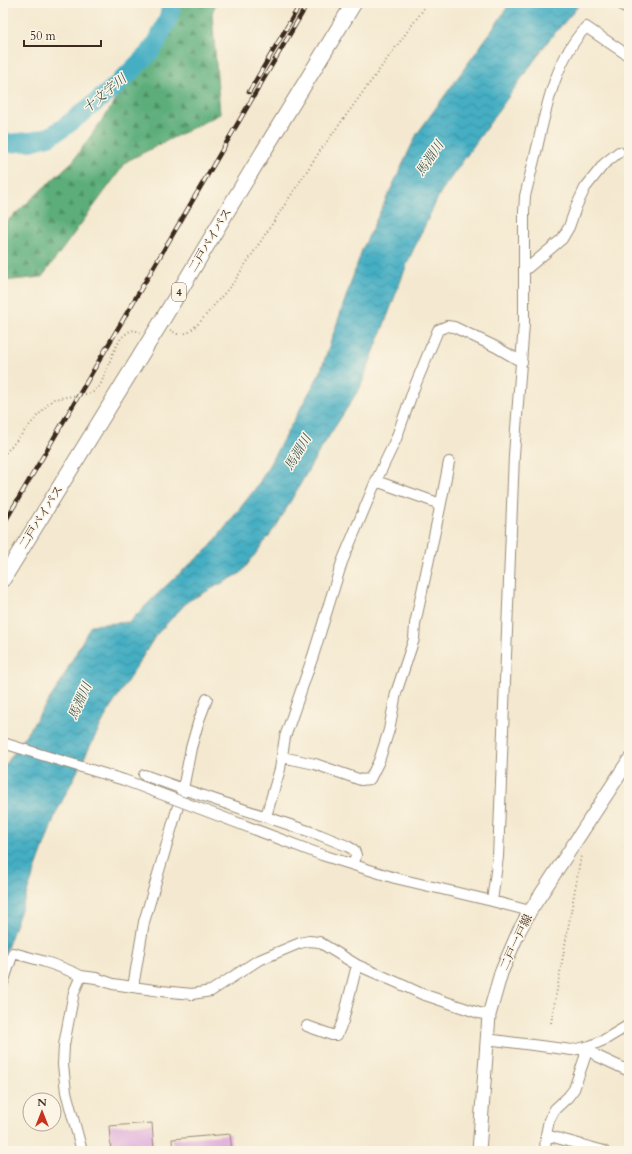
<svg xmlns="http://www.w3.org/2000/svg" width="632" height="1154" font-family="Cardo,'Noto Serif JP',serif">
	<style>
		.forest { fill: url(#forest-firs); stroke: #4b6c4c }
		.water { fill: url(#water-waves); stroke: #406c70 }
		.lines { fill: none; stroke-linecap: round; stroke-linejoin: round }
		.river { stroke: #44aec3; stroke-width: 19 }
		.building { fill: #dda9dc }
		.minor-casing { stroke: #988a77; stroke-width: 12 }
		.major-casing { stroke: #988a77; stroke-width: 15 }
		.highway-casing { stroke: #988a77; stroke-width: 17 }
		.path { stroke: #988a77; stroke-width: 2; stroke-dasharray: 1 3; stroke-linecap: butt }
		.minor { stroke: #fff; stroke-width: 10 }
		.major { stroke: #fff; stroke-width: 13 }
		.highway { stroke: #fff; stroke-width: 15 }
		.rail-casing { stroke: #3b2a1e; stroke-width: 4.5 }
		.rail { stroke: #fcf5e5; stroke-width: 3; stroke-dasharray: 9; stroke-linecap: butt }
		.minor-bridge-casing { stroke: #988a77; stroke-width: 12; stroke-linecap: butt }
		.minor-bridge { stroke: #fff; stroke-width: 10 }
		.labels { text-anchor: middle; stroke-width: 3; stroke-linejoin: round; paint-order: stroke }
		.shield { fill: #fcf5e5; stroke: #75675a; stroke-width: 1 }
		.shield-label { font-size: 11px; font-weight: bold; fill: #3b2a1e }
		.street-label { font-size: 12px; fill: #3b2a1e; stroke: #fcf5e5 }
		.water-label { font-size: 13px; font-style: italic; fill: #3e5858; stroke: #fcf5e5 }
	</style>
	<defs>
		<pattern id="forest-firs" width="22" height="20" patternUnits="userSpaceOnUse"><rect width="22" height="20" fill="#5bad7a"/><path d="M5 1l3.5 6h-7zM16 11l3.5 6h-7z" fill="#4c8d63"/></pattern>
		<pattern id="water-waves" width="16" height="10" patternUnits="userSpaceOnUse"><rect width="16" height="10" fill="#44aec3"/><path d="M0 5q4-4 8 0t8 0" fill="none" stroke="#3a8e9e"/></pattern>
	</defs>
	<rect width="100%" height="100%" fill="#fcf5e5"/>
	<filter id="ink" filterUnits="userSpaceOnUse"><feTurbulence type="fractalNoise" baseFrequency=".025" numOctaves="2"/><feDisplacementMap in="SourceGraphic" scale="8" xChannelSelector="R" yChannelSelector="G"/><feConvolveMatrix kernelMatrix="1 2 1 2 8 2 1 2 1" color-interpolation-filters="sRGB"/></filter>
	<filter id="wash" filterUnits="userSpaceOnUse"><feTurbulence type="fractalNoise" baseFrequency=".012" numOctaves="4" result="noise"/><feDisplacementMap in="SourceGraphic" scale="16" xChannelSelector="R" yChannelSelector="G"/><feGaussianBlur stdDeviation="0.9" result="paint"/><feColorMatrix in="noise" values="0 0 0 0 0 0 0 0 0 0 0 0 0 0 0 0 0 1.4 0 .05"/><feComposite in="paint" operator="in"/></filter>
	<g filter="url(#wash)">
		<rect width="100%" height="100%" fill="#f4e9d0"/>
		<!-- forest -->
		<path class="forest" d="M 163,3 L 216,3 L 212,13 L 220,114 L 127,161 L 42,277 L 3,281 L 3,225 L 73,161 L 150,52 Z"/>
		<!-- water -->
		<path class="water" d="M 510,3 L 581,3 L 548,41 L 440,193 L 409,259 L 360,388 L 318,453 L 277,525 L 241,573 L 188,601 L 156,635 L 105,717 L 56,813 L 3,959 L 3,769 L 59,685 L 91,625 L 129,622 L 171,581 L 210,547 L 258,485 L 320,373 L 362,250 L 417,134 L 495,26 Z"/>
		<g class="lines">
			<!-- river -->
			<path class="river" d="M 3,144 L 33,141 L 50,136 L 63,128 L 114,88 L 150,52 L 157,42 L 168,19 L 172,3"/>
		</g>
		<g id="blocks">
			<!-- building -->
			<path class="building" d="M 619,3 L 629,3 L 629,18 L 616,7 Z
				M 152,1123 L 154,1151 L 111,1151 L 109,1126 Z
				M 230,1134 L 232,1151 L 173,1151 L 172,1139 Z"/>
		</g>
	</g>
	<g filter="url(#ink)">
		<use href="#blocks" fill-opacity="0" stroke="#988a77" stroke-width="1"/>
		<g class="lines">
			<!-- minor casing -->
			<g class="minor-casing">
				<path id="minor" d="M 524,271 L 562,239 L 569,227 L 576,207 L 585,188 L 604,164 L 619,152
					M 440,508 L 449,462
					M 282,757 L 315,764 L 361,780 L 370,779 L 379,761 L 389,730 L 396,693 L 414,639 L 415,624 L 440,508 L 435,502 L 376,481
					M 144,775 L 183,789 L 191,748 L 199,720 L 207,699
					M 266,816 L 280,769 L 285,737 L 313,656 L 342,562 L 376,481 L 396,439 L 414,388 L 438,330 L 447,326 L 454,327 L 496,347 L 522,362
					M 230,820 L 322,855 L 395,878 L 492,901 L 530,911
					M 492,901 L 498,857 L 514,455 L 524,324 L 524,212 L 525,196 C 529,180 533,164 537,148 C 546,107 556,59 586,27 L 629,56
					M 3,983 L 13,953 C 36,959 59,965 81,976
					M 133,987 L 144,922 L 183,789 L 320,835 L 347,846 L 354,850 L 356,855 L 354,864
					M 307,1026 L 332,1035 L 337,1035 L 343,1021 L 357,965
					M 486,1039 L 572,1050 L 590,1046 L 604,1040 L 629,1025
					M 585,1047 L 585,1057 L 574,1089 L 568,1097 L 555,1109 L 549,1120 L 546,1135 L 604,1151
					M 585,1047 L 597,1056 L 629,1071
					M 82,1151 L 66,1092 L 63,1065 L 64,1045 L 74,992 L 81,976 L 96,978 L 113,984 L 133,987 L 161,991 L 192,994 L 211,991 L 257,961 L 300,943 L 309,941 L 319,942 L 357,965 L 396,982 L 422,994 L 479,1013 L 489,1015
					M 545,1151 L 546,1135"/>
			</g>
			<!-- major casing -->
			<g class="major-casing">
				<path id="major" d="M 479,1151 L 489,1015 L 501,973 L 519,931 L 530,911 L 629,760"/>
			</g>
			<!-- highway casing -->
			<g class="highway-casing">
				<path id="highway" d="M 3,579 L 160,324 L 229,208 L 354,3"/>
			</g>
			<!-- path -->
			<path class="path" d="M 170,330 L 177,334 L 183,334 L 189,332 L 200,322 L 234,282 L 320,151 L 423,10 L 425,3
				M 3,456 L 47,405 L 54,399 L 92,393 L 100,386 L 113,353 L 121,338 L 128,332 L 134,330 L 142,333
				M 551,1023 L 581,856"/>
			<!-- minor -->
			<use href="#minor" class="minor"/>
			<!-- major -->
			<use href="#major" class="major"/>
			<!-- highway -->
			<use href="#highway" class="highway"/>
			<!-- rail casing -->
			<g class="rail-casing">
				<path id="rail" d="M 249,92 L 301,3
					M 3,525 L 308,3"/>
			</g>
			<!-- rail -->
			<use href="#rail" class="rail"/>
			<!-- minor-bridge casing -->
			<g class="minor-bridge-casing">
				<path id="minor-bridge" d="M 3,743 L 124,780 L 230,820"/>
			</g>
			<!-- minor-bridge -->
			<use href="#minor-bridge" class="minor-bridge"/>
		</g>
	</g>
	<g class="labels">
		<!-- shield labels -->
		<rect class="shield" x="172" y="283" width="14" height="18" rx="3"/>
		<g class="shield-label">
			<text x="179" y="296">4</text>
		</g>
		<!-- street labels -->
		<g class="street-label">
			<text transform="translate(210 240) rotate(-59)" y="4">二戸バイパス</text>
			<text transform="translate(41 517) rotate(-58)" y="4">二戸バイパス</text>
			<text transform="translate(516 942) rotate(-65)" y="4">二戸一戸線</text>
		</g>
		<!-- water labels -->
		<g class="water-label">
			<text transform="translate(104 93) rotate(-40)" y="5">十文字川</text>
			<text transform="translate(429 158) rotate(-56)" y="5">馬淵川</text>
			<text transform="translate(297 452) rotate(-59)" y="5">馬淵川</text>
			<text transform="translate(79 701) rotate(-66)" y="5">馬淵川</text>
		</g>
	</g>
	<!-- margin -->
	<rect width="632" height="1154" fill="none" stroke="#fcf5e5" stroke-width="16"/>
	<!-- north arrow -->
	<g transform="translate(42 1112)"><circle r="19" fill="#fcf5e5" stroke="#afa495"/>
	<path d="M0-3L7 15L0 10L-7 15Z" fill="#c8321e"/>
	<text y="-6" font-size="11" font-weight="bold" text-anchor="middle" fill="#3b2a1e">N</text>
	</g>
	<!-- scale -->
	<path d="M24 40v6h77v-6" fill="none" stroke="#3b2a1e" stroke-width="2"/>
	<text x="30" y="40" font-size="12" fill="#3b2a1e" stroke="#fcf5e5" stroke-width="3" paint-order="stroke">50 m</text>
</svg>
